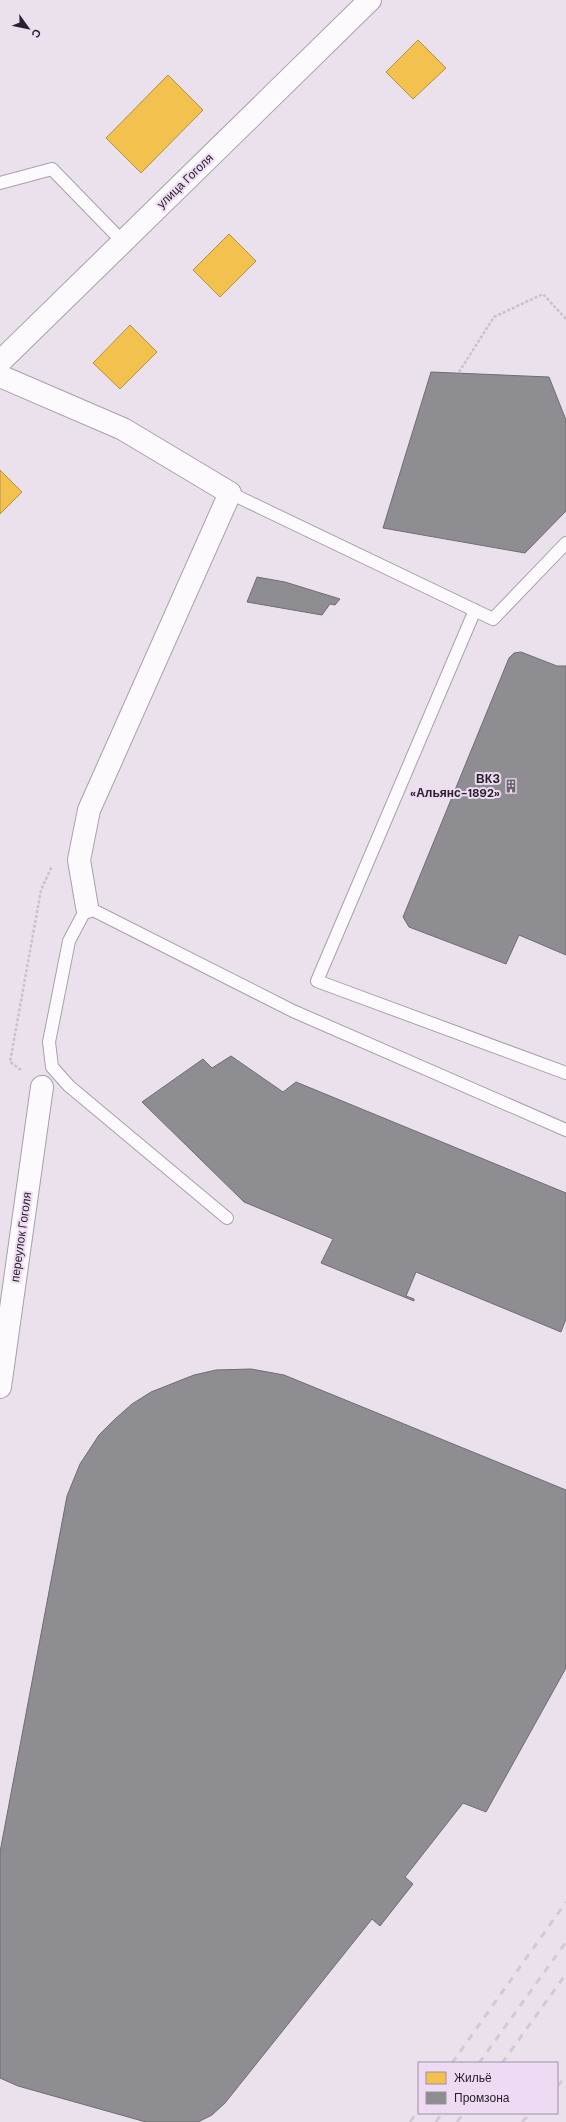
<svg xmlns="http://www.w3.org/2000/svg" width="566" height="2122" font-family="'DM Sans',sans-serif">
	<style>
		.homes { fill: #f2c14e; stroke: #b59143 }
		.industry { fill: #8d8d92; stroke: #6f6d73 }
		.lines { fill: none; stroke-linecap: round; stroke-linejoin: round }
		.service-casing { stroke: #a7a0aa; stroke-width: 14 }
		.minor-casing { stroke: #a7a0aa; stroke-width: 24 }
		.path { stroke: #c7c3c8; stroke-width: 2.5; stroke-dasharray: 3 2; stroke-linecap: butt }
		.service { stroke: #fcfafc; stroke-width: 12 }
		.minor { stroke: #fcfafc; stroke-width: 22 }
		.rail { stroke: #cfcccf; stroke-width: 3; stroke-dasharray: 7 7; stroke-linecap: butt }
		.labels { text-anchor: middle; stroke-width: 4; stroke-linejoin: round; paint-order: stroke }
		.street-label { font-size: 12px; fill: #28212a; stroke: #eedbf3 }
		.poi-label { font-size: 12px; font-weight: bold; fill: #28212a; stroke: #eedbf3; text-anchor: end }
	</style>
	<rect width="100%" height="100%" fill="#eae1ed"/>
	<!-- homes -->
	<path class="homes" d="M 418,40 L 446,68 L 413,99 L 386,72 Z
		M 168,75 L 203,110 L 141,173 L 106,138 Z
		M 229,234 L 256,261 L 220,297 L 193,270 Z
		M 130,325 L 157,352 L 120,389 L 93,363 Z
		M 0,470 L 22,492 L 0,514 Z"/>
	<!-- industry -->
	<path class="industry" d="M 431,372 L 549,377 L 566,420 L 566,511 L 525,553 L 383,528 Z
		M 257,577 L 285,582 L 340,599 L 335,605 L 330,604 L 322,615 L 247,602 Z
		M 521,652 L 557,666 L 566,666 L 566,955 L 519,935 L 506,964 L 409,927 L 403,917 L 509,658 L 514,653 Z
		M 231,1056 L 283,1092 L 296,1082 L 566,1193 L 566,1319 L 561,1332 L 416,1272 L 406,1296 L 414,1299 L 414,1301 L 321,1263 L 333,1239 L 244,1202 L 142,1102 L 203,1059 L 212,1068 Z
		M 251,1369 L 284,1375 L 566,1490 L 566,1668 L 486,1812 L 463,1803 L 405,1877 L 413,1884 L 380,1926 L 372,1919 L 225,2103 L 212,2115 L 198,2122 L 146,2122 L 18,2086 L 0,2078 L 0,1852 L 67,1496 L 80,1464 L 99,1435 L 115,1419 L 132,1404 L 151,1392 L 194,1375 L 216,1370 Z"/>
	<g class="lines">
		<!-- service casing -->
		<g class="service-casing">
			<path id="service" d="M 0,183 L 52,169 L 123,242
				M 230,493 L 493,619 L 566,543
				M 475,610 L 317,981 L 566,1073
				M 227,1218 L 69,1086 L 52,1067 L 49,1042 L 69,941 L 87,907 L 293,1011 L 566,1130"/>
		</g>
		<!-- minor casing -->
		<g class="minor-casing">
			<path id="minor" d="M 0,362 L 370,0
				M 0,376 L 123,429 L 230,493 L 89,810 L 79,860 L 87,907
				M 0,1387 L 42,1087"/>
		</g>
		<!-- path -->
		<path class="path" d="M 459,372 L 494,317 L 543,294 L 566,319
			M 21,1070 L 10,1062 L 41,890 L 52,866"/>
		<!-- service -->
		<use href="#service" class="service"/>
		<!-- minor -->
		<use href="#minor" class="minor"/>
		<!-- rail -->
		<path class="rail" d="M 452,2063 L 566,1902
			M 479,2063 L 566,1942
			M 502,2063 L 566,1974
			M 557,2086 L 566,2077
			M 410,2122 L 419,2109
			M 436,2122 L 442,2113
			M 457,2122 L 464,2113
			M 522,2122 L 531,2113"/>
	</g>
	<!-- icons -->
	<defs>
		<g id="building-bare" transform="scale(1.08)"><path d="M-4-6H4V6H1V3H-1V6H-4ZM-2.5-4.3h1.7v1.8h-1.7ZM.8-4.3h1.7v1.8H.8ZM-2.5-1h1.7V.8h-1.7ZM.8-1h1.7V.8H.8Z" fill="#6c646e" stroke="#eedbf3" stroke-width="2.5" paint-order="stroke"/></g>
	</defs>
	<g fill-rule="evenodd">
		<use href="#building-bare" x="511" y="786"/>
	</g>
	<g class="labels">
		<!-- street labels -->
		<g class="street-label">
			<text transform="translate(185 181) rotate(-44)" y="4">улица Гоголя</text>
			<text transform="translate(21 1237) rotate(-82)" y="4">переулок Гоголя</text>
		</g>
		<!-- poi labels -->
		<g class="poi-label">
			<text x="500" y="783">ВКЗ<tspan x="500" dy="14">«Альянс-1892»</tspan></text>
		</g>
	</g>
	<!-- legend -->
	<rect x="418" y="2062" width="140" height="52" fill="#eedbf3" stroke="#9f91a3"/>
	<rect x="426" y="2072" width="20" height="12" fill="#f2c14e" stroke="#9f91a3"/>
	<text x="454" y="2082" font-size="12" fill="#28212a">Жильё</text>
	<rect x="426" y="2092" width="20" height="12" fill="#8d8d92" stroke="#9f91a3"/>
	<text x="454" y="2102" font-size="12" fill="#28212a">Промзона</text>
	<!-- north arrow -->
	<g transform="translate(28 28) rotate(123)" stroke="#eedbf3" stroke-width="3" paint-order="stroke">
	<path d="M0-3L7 15L0 10L-7 15Z" fill="#28212a"/>
	<text y="-6" font-size="11" font-weight="bold" text-anchor="middle" fill="#28212a">С</text>
	</g>
</svg>
